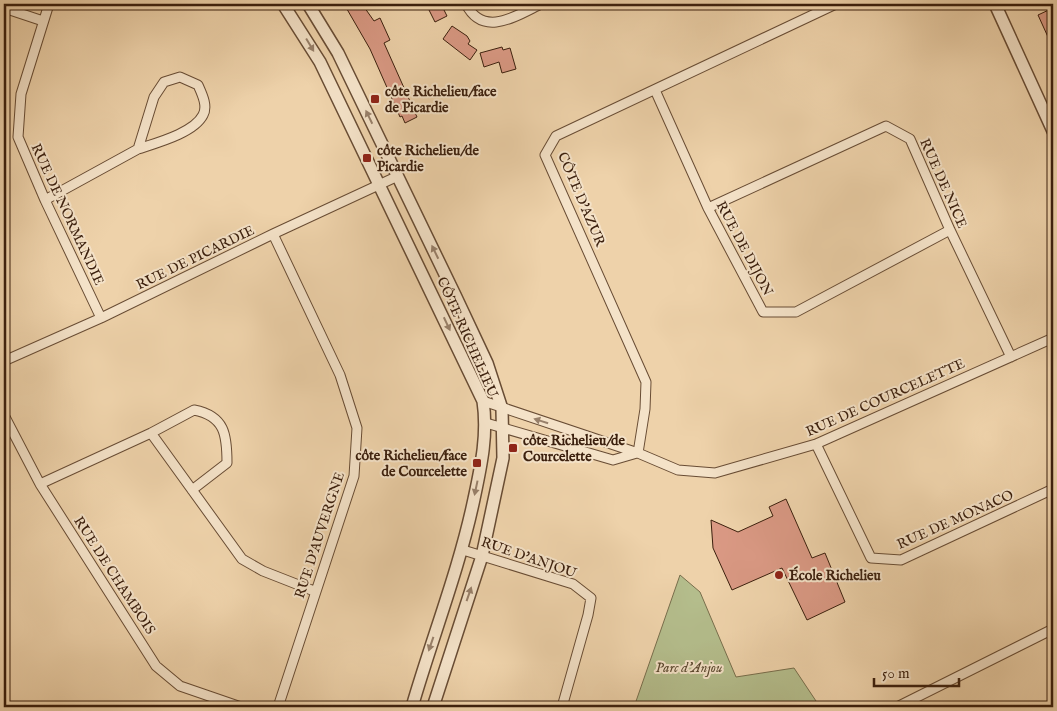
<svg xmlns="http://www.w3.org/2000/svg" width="1057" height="711" font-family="'IM FELL English',serif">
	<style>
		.green { fill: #b4bd8c; stroke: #786e4c }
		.building { fill: #da9984; stroke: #3b1f0d }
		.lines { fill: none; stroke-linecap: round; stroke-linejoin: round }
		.minor-casing { stroke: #684c34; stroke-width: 11 }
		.tertiary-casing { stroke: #684c34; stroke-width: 14 }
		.minor { stroke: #f4e2c8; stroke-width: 9 }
		.tertiary { stroke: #f4e2c8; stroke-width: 11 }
		.oneway { fill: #98806a }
		.poi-dot { fill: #8f2418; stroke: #f4e2c8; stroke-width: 2 }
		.labels { text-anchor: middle; stroke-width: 4; stroke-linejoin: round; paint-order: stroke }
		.poi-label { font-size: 14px; font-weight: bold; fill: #3b1f0d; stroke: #f4e2c8; text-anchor: start }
		.street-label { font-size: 14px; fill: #3b1f0d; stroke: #f4e2c8 }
		.park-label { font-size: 14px; font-style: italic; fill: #59462d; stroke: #f4e2c8 }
	</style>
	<rect width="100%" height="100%" fill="#eed2aa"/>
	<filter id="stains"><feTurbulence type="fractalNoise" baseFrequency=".004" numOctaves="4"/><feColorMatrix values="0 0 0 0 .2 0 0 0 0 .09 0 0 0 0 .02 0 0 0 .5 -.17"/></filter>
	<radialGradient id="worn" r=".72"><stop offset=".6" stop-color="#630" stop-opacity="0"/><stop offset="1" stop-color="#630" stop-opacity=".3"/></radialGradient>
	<!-- green -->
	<path class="green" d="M 680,575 L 700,592 L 736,677 L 794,668 L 820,707 L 634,707 Z"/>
	<!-- building -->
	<path class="building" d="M 344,4 L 362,4 L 374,21 L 380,18 L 390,40 L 384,43 L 417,117 L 405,123 L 402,116 L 400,117 L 370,49 Z
		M 426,4 L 441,4 L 447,16 L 435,22 Z
		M 1053,8 L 1053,48 L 1038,15 Z
		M 452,26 L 467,36 L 470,41 L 468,44 L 477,50 L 470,60 L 443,39 Z
		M 502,47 L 503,50 L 510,48 L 516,69 L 502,73 L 499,62 L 484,67 L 480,53 Z
		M 786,499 L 812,558 L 825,553 L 845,602 L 807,620 L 782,568 L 732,590 L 713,548 L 711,520 L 738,532 L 773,516 L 769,507 Z"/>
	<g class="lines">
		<!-- minor casing -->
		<g class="minor-casing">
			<path id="minor" d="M 49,4 L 21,94 L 18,137 L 45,200 L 101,318
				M 466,4 C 483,38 516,16 541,4
				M 4,8 L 43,21
				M 180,77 L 198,85 C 202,94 208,106 203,115 C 194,133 156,143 138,149 L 154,97 L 164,82 Z
				M 655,90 L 708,208 L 763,312 L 796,312 L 950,230
				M 45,200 L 138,149
				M 708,208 L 886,126 L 910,139 L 950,230 L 1011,357
				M 273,234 L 340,375 L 357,428 L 354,476 L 278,707
				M 4,361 L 101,318 L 273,234 L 398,176
				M 483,401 L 638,453 L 678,470 L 715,473 L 816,444 L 1053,338
				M 4,415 L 40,484 L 156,666 L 180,686 L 241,707
				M 486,423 L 613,460 L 637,453
				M 151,433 L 242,559 L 263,571 L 314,591
				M 816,444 L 871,558 L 901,560 L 1053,489
				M 638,453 L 645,409 L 646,382 L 545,155 L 556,136 L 836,4
				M 40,484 L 151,433 L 194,410 C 225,416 227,435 227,463 L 192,490
				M 463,550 L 573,584 L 591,598 L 588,615 L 562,707
				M 897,707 L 1053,629"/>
		</g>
		<!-- tertiary casing -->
		<g class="tertiary-casing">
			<path id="tertiary" d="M 283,4 L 320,62 L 483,401 C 488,435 481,466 474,499 C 459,570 432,638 412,707
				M 308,4 L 338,53 L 455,295 L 487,363 L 502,409 L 503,458 L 482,556 L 433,707
				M 995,4 L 1053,131"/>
		</g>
		<!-- minor -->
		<use href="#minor" class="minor"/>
		<!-- tertiary -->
		<use href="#tertiary" class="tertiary"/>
	</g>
	<!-- one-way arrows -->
	<defs><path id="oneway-solid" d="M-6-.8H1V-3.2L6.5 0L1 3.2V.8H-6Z" transform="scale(1.25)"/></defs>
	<g class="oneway">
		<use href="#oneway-solid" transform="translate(310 45) rotate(59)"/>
		<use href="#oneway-solid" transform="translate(369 117) rotate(-116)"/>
		<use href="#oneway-solid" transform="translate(435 252) rotate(-116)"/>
		<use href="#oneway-solid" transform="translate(447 324) rotate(65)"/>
		<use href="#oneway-solid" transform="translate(541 421) rotate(-162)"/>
		<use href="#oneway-solid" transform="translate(476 488) rotate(102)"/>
		<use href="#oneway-solid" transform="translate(469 594) rotate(-71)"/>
		<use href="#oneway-solid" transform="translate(431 644) rotate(109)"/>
	</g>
	<!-- markers -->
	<g class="poi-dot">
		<rect x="370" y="94" width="10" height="10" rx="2.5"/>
		<rect x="362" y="153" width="10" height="10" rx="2.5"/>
		<rect x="508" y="443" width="10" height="10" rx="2.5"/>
		<rect x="472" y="458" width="10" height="10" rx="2.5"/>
		<circle cx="779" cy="575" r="5"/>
	</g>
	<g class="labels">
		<!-- poi labels -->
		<g class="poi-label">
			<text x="385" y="96">côte Richelieu/face<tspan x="385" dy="16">de Picardie</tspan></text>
			<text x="377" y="155">côte Richelieu/de<tspan x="377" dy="16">Picardie</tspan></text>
			<text x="523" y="445">côte Richelieu/de<tspan x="523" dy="16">Courcelette</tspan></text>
			<text x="467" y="460" text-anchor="end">côte Richelieu/face<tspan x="467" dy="16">de Courcelette</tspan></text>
			<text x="789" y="580">École Richelieu</text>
		</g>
		<!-- street labels -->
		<g class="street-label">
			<text transform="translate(944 183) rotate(66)" y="5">RUE DE NICE</text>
			<text transform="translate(582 199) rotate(67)" y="5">CÔTE D'AZUR</text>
			<text transform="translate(68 214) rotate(65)" y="5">RUE DE NORMANDIE</text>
			<text transform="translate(745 248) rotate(62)" y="5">RUE DE DIJON</text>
			<text transform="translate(195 257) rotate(-26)" y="5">RUE DE PICARDIE</text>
			<text transform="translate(468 337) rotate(66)" y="5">CÔTE RICHELIEU</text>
			<text transform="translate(885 397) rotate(-24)" y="5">RUE DE COURCELETTE</text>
			<text transform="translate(955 519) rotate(-24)" y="5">RUE DE MONACO</text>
			<text transform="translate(319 535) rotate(-72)" y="5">RUE D'AUVERGNE</text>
			<text transform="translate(529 557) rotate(19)" y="5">RUE D'ANJOU</text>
			<text transform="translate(115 575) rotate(57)" y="5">RUE DE CHAMBOIS</text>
		</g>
		<!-- park labels -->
		<g class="park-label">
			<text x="689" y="672">Parc d'Anjou</text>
		</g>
	</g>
	<!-- margin -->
	<rect width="1057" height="711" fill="none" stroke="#eed2aa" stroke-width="20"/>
	<rect x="5" y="5" width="1047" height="701" fill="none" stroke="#3b1f0d" stroke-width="2.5"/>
	<rect x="10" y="10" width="1037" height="691" fill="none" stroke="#3b1f0d"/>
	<!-- scale -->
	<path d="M874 678v8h85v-8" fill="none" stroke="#3b1f0d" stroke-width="2.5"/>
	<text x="882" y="678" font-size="15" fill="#3b1f0d" stroke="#f4e2c8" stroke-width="4" paint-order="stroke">50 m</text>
	<rect width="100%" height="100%" filter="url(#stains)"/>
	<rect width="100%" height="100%" fill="url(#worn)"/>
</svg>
